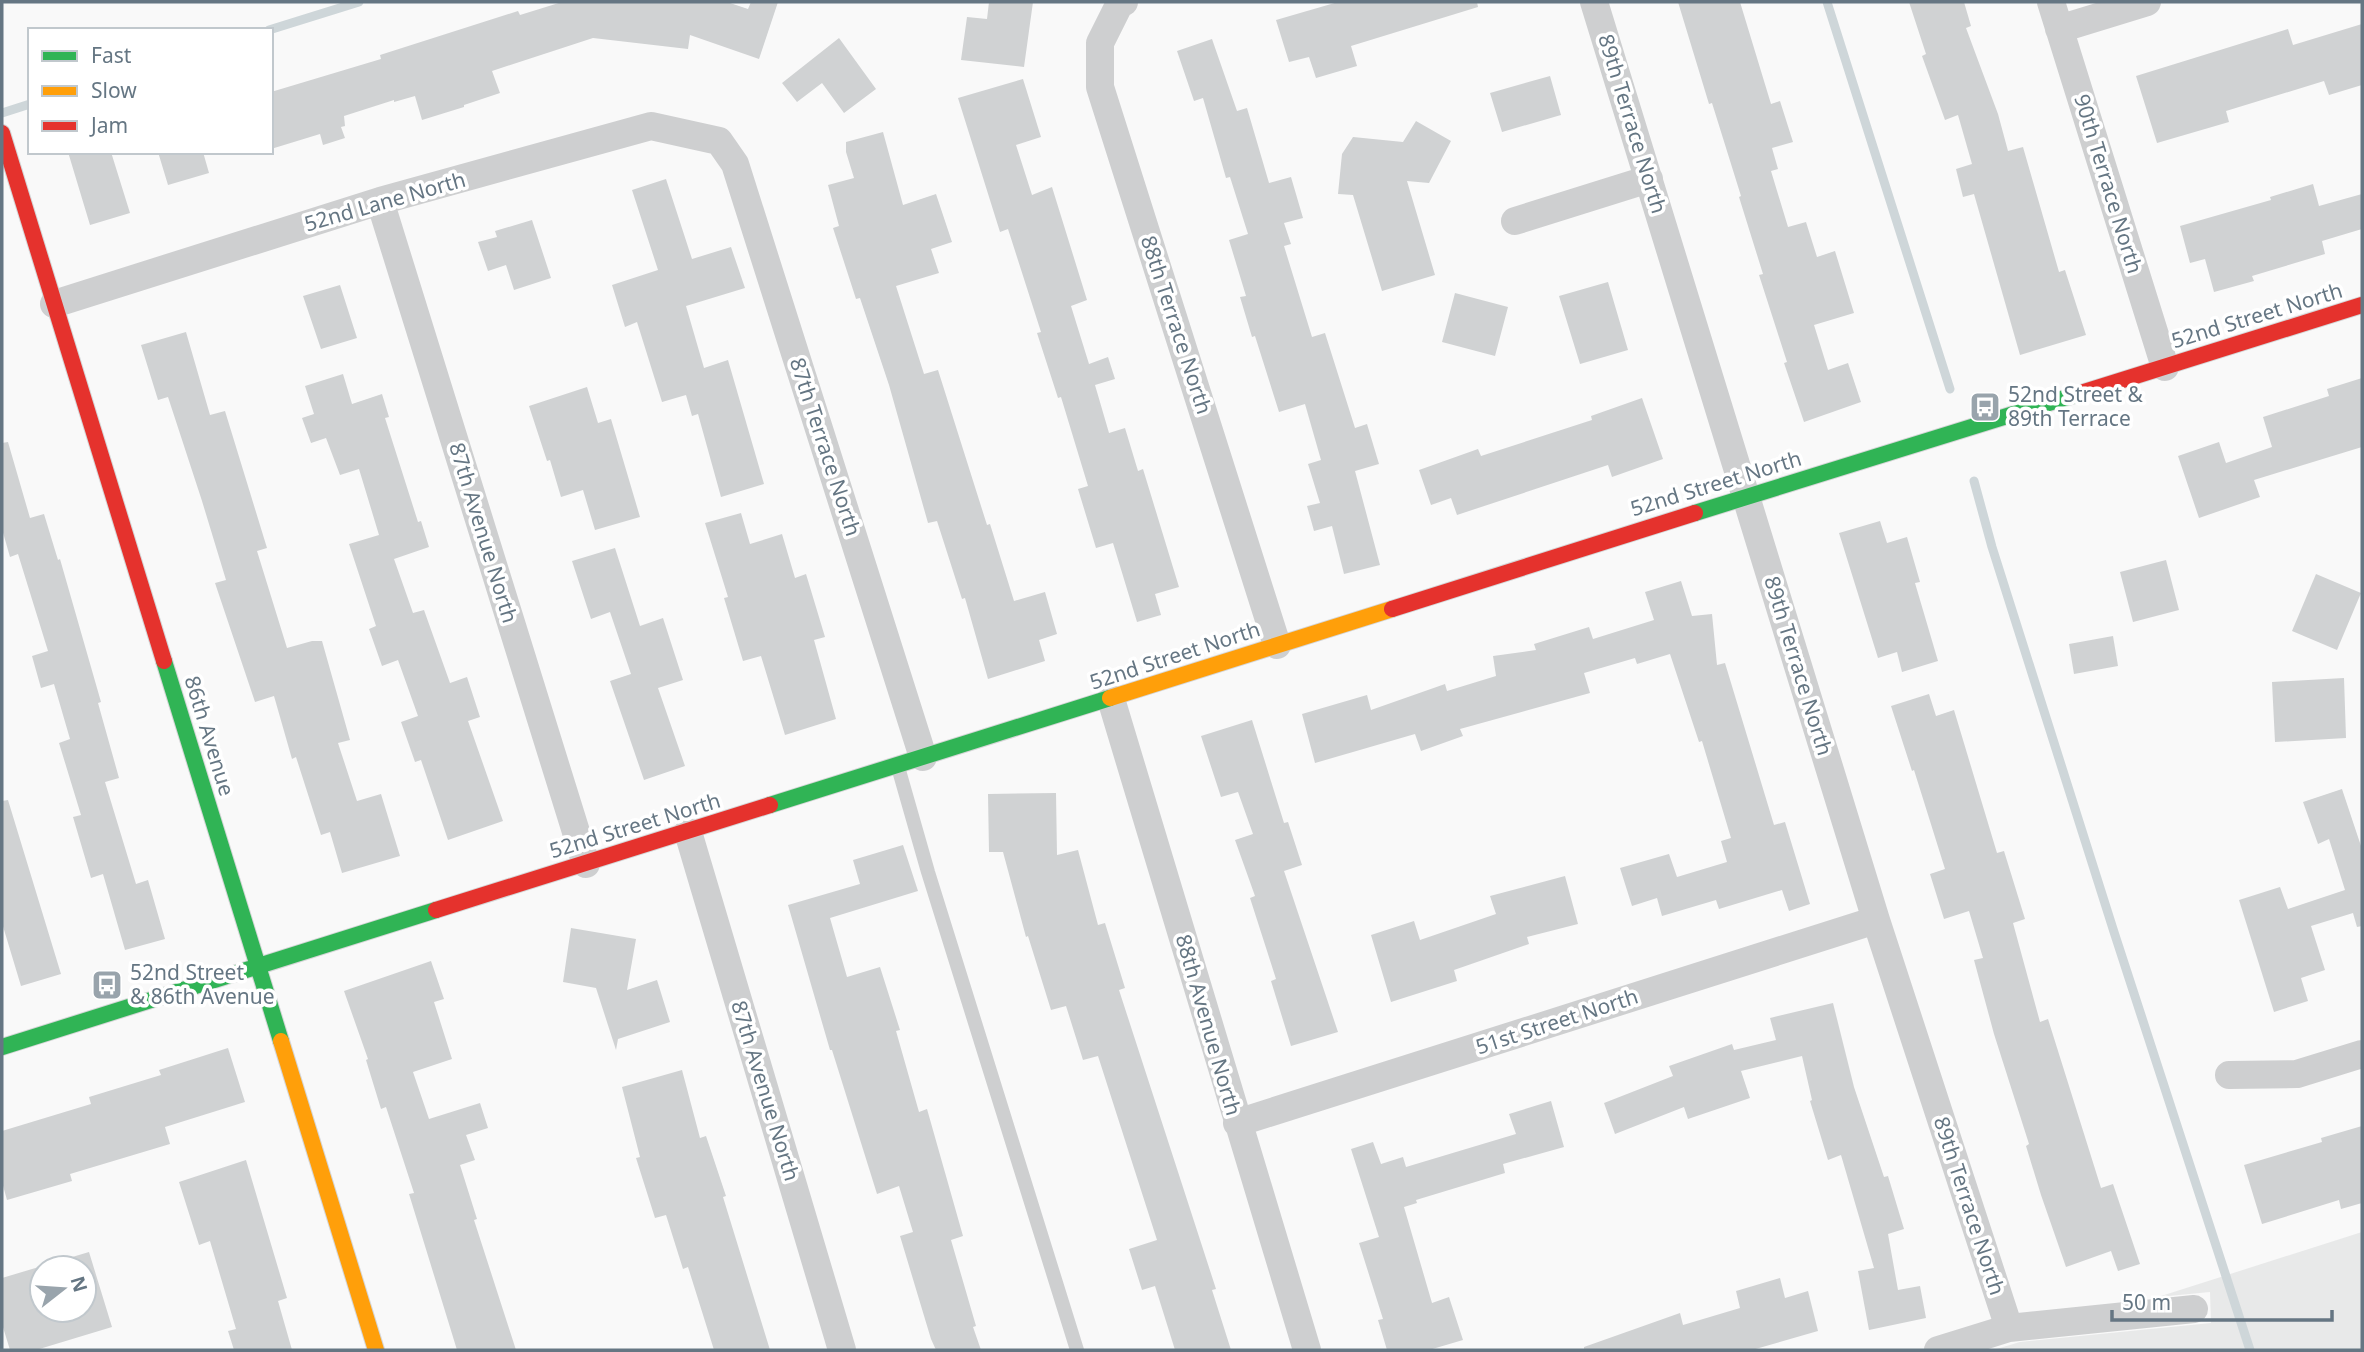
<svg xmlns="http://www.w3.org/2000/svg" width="2364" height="1352" font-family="'Noto Sans',sans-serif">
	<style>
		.built { fill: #e8e9e9 }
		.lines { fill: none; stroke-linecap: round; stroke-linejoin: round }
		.stream { stroke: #ced6d9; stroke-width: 9 }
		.building { fill: #d0d2d3; fill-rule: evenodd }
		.fast-casing { stroke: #d5d6d7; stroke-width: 18 }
		.slow-casing { stroke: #d5d6d7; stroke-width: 18 }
		.jam-casing { stroke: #d5d6d7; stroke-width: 18 }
		.lane { stroke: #cecfd0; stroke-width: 14 }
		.street { stroke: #cecfd0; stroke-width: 28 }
		.fast { stroke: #30b455; stroke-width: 16 }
		.slow { stroke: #ff9f0a; stroke-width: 16 }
		.jam { stroke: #e5322d; stroke-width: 16 }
		.labels { text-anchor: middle; stroke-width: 7; stroke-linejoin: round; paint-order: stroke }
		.street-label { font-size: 21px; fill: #657683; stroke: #fff }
		.poi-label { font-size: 21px; fill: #657683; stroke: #fff; text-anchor: start }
	</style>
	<rect width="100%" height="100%" fill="#f9f9f9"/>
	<!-- built -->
	<path class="built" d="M 2362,1232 L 2362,1350 L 1993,1350 L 2020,1342 L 2211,1323 L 2210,1292 L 2158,1297 Z"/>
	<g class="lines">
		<!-- stream -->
		<path class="stream" d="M 1827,2 L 1950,389
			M 269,30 L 359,2
			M 2,113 L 30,104
			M 1974,481 L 1992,547 L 2114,932 L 2250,1350"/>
	</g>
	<!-- building -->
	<path class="building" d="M 562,2 L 727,2 L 748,9 L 751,2 L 778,2 L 759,59 L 690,35 L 688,49 L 593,38 L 492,71 L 500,93 L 464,105 L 464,107 L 422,120 L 415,96 L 394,102 L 394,100 L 344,116 L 345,126 L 341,127 L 345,138 L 323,145 L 320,134 L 271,149 L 271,92 L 381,59 L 380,55 L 518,11 L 520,15 Z
		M 989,2 L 1033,2 L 1024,67 L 961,60 L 967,17 L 987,19 Z
		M 1338,2 L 1477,2 L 1478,7 L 1351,46 L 1357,66 L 1316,78 L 1309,57 L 1289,62 L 1276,20 Z
		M 1678,2 L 1740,2 L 1771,104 L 1780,101 L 1793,142 L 1772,148 L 1778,169 L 1771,171 L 1788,227 L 1806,222 L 1817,257 L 1835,251 L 1854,313 L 1814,325 L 1828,370 L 1848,363 L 1861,402 L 1804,422 L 1784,363 L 1787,362 L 1759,275 L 1763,274 L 1739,197 L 1741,196 L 1712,103 L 1709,104 Z
		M 1909,2 L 1964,2 L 1971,26 L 1966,28 L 1998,114 L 2008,151 L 2023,147 L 2059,272 L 2065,270 L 2086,335 L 2020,355 L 1974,194 L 1963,197 L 1956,169 L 1972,164 L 1958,115 L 1945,120 L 1922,56 L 1926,54 Z
		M 2362,24 L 2362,85 L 2329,95 L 2324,81 L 2226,111 L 2229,122 L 2157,143 L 2136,76 L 2288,29 L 2293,45 Z
		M 839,38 L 876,89 L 844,113 L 822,83 L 797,102 L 782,83 Z
		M 1212,39 L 1237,111 L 1247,108 L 1269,183 L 1291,177 L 1303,218 L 1284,223 L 1291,244 L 1284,246 L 1312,337 L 1325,333 L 1355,428 L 1367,424 L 1379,464 L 1355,471 L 1380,565 L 1344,574 L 1332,526 L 1314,531 L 1307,506 L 1320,503 L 1308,464 L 1321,460 L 1305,404 L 1279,412 L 1255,336 L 1252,337 L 1240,297 L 1246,296 L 1229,240 L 1248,234 L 1230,177 L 1226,178 L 1203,98 L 1194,101 L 1177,51 Z
		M 1550,76 L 1561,115 L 1502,132 L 1490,93 Z
		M 1023,79 L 1041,137 L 1016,145 L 1032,195 L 1052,187 L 1087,300 L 1071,306 L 1089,364 L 1108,357 L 1115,379 L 1095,385 L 1109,433 L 1125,428 L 1138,471 L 1143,469 L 1179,587 L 1155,594 L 1161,615 L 1137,622 L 1113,543 L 1096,548 L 1078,489 L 1088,486 L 1061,397 L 1058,398 L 1037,333 L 1041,332 L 1008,229 L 1000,232 L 958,98 Z
		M 1416,121 L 1451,141 L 1429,183 L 1407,181 L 1435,275 L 1382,291 L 1353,195 L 1338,194 L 1342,154 L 1353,137 L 1403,142 Z
		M 883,132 L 903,205 L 936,194 L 952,242 L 931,249 L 939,273 L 896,286 L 924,374 L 938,370 L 987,525 L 990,524 L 1014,601 L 1045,592 L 1057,634 L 1039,640 L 1045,661 L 988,679 L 965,598 L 962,599 L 937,521 L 928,523 L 889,385 L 860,298 L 856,299 L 833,228 L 839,226 L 828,185 L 854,178 L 846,152 L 846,142 Z
		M 68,152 L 111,152 L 130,213 L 90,225 Z
		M 158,152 L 203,152 L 209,173 L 168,185 Z
		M 666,179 L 692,259 L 731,247 L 745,288 L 686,306 L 704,368 L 728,360 L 764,484 L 721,497 L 698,414 L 692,416 L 686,395 L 662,402 L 637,322 L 625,327 L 612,285 L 658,270 L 632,190 Z
		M 2313,184 L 2319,206 L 2362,194 L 2362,229 L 2322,241 L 2325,254 L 2252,276 L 2254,281 L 2214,292 L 2205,259 L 2190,263 L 2180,226 L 2271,200 L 2270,197 Z
		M 532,220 L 551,278 L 514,290 L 506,265 L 488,271 L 478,242 L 497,237 L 495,231 Z
		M 1608,282 L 1628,350 L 1580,364 L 1559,296 Z
		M 340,285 L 357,338 L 321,349 L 303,296 Z
		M 1455,293 L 1508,307 L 1495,356 L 1442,342 Z
		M 186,332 L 210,415 L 225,411 L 267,548 L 257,551 L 287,648 L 312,641 L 322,641 L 350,740 L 338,743 L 357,801 L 381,794 L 400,856 L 342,873 L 330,832 L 321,835 L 296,757 L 292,759 L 274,696 L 255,702 L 215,583 L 226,580 L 202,501 L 168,397 L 158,400 L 141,345 Z
		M 343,374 L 352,404 L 382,394 L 389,417 L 385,418 L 418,522 L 421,521 L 429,547 L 394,559 L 413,613 L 424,610 L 450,683 L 467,677 L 480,717 L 468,721 L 503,821 L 448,840 L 421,760 L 415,762 L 401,722 L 418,716 L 398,660 L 382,666 L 369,629 L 376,626 L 349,544 L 379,535 L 359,469 L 340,475 L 326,438 L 311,443 L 302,418 L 314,414 L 305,386 Z
		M 2362,378 L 2362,447 L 2254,480 L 2260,497 L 2199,518 L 2178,456 L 2219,442 L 2226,463 L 2272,447 L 2263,417 L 2329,396 L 2327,389 Z
		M 587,387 L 598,423 L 611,419 L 640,517 L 595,530 L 583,490 L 561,497 L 550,460 L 547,461 L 529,406 Z
		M 1642,398 L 1663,459 L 1612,477 L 1608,465 L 1457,515 L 1451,498 L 1431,505 L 1419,470 L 1478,449 L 1481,456 L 1592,420 L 1591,416 Z
		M 8,442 L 30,518 L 44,514 L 58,560 L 60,559 L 101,702 L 98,703 L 119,778 L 105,782 L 136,884 L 148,880 L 165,939 L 125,950 L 103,874 L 91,878 L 73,817 L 81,815 L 59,743 L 70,739 L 54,684 L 41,688 L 32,656 L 48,651 L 18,554 L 10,557 L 2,529 L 2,443 Z
		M 741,513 L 750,544 L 782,534 L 795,578 L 806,574 L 825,637 L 814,640 L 836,719 L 785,735 L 761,656 L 743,661 L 724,598 L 728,597 L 705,523 Z
		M 1880,521 L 1887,543 L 1907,537 L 1920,582 L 1915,583 L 1938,661 L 1902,672 L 1897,652 L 1878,658 L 1839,533 Z
		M 615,548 L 640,626 L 663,618 L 683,680 L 658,688 L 685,766 L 644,780 L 610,681 L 631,674 L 610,612 L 591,619 L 572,561 Z
		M 2166,560 L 2179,610 L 2133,622 L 2120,572 Z
		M 2316,574 L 2361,593 L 2337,650 L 2292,631 Z
		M 1681,581 L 1692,616 L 1712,614 L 1717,665 L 1725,663 L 1774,825 L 1785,822 L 1810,904 L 1789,911 L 1782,890 L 1719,909 L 1716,900 L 1662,916 L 1657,898 L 1632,906 L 1620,868 L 1669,854 L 1677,877 L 1727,862 L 1721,841 L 1731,838 L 1702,741 L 1699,742 L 1670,654 L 1637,664 L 1635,658 L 1584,673 L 1590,693 L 1460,729 L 1463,736 L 1421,751 L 1415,734 L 1315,763 L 1302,714 L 1367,695 L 1371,710 L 1445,684 L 1447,691 L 1496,676 L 1493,656 L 1536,650 L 1534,644 L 1589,627 L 1593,639 L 1654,620 L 1645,592 Z
		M 2113,636 L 2118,666 L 2074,674 L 2069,644 Z
		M 2344,678 L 2346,738 L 2275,742 L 2272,682 Z
		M 1929,694 L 1936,716 L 1954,710 L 1997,853 L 2004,851 L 2025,919 L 2013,923 L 2040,1022 L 2048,1019 L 2101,1188 L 2113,1184 L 2140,1264 L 2118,1271 L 2111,1251 L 2066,1267 L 2041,1195 L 2026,1146 L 2029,1144 L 1994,1034 L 1974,960 L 1983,958 L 1969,911 L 1944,919 L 1930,874 L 1945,869 L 1914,770 L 1912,771 L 1891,706 Z
		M 1252,720 L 1284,823 L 1288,822 L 1302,865 L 1284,871 L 1338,1032 L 1291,1046 L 1271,981 L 1276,979 L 1250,898 L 1255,896 L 1235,840 L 1253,834 L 1238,792 L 1221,797 L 1201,736 Z
		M 2342,789 L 2362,849 L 2362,926 L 2357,927 L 2353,913 L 2311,926 L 2325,970 L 2301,978 L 2308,1001 L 2274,1012 L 2239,900 L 2280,887 L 2288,909 L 2345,890 L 2329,839 L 2318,844 L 2303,802 Z
		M 1056,793 L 1057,855 L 1078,850 L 1098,925 L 1105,923 L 1125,988 L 1119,990 L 1216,1289 L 1212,1290 L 1231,1350 L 1175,1350 L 1155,1286 L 1142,1290 L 1129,1249 L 1157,1240 L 1098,1056 L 1083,1060 L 1066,1006 L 1051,1010 L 1028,936 L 1026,937 L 1003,852 L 989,852 L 988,794 Z
		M 8,800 L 61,974 L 21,986 L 2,923 L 2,801 Z
		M 903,845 L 918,891 L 830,918 L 847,977 L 880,967 L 900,1030 L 896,1031 L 919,1112 L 927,1109 L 963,1236 L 951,1240 L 976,1326 L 973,1327 L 981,1350 L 936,1350 L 931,1339 L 900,1236 L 913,1232 L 899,1186 L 877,1194 L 832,1050 L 830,1050 L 788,905 L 860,884 L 853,860 Z
		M 1565,876 L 1578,924 L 1527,937 L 1529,944 L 1454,970 L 1457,981 L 1391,1002 L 1371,935 L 1414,921 L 1420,940 L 1496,914 L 1490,896 Z
		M 571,928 L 636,939 L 627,990 L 657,980 L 670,1022 L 618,1039 L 616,1050 L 596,988 L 563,982 Z
		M 431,961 L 444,999 L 434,1002 L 452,1059 L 413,1072 L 429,1119 L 480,1103 L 488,1128 L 466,1135 L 475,1160 L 460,1165 L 477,1219 L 474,1220 L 516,1350 L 457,1350 L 409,1194 L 414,1193 L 386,1107 L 381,1109 L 366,1060 L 368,1059 L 344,991 Z
		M 1833,1003 L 1854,1087 L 1884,1177 L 1888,1176 L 1904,1229 L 1888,1234 L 1898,1290 L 1920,1286 L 1926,1318 L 1869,1330 L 1858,1271 L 1874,1268 L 1841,1155 L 1828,1160 L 1810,1101 L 1812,1100 L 1802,1056 L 1741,1071 L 1750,1098 L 1688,1119 L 1684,1107 L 1615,1134 L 1604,1103 L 1673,1076 L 1669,1066 L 1732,1044 L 1734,1050 L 1776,1040 L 1770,1018 Z
		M 228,1048 L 245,1102 L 165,1127 L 170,1144 L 70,1174 L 72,1181 L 7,1200 L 2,1182 L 2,1131 L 91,1104 L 89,1097 L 161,1075 L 159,1070 Z
		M 682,1070 L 700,1138 L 706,1136 L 726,1196 L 723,1197 L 770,1350 L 714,1350 L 688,1267 L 683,1269 L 666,1215 L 655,1218 L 636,1158 L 640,1157 L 622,1087 Z
		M 1551,1101 L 1564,1147 L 1503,1164 L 1505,1173 L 1416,1200 L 1417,1203 L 1404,1207 L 1432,1303 L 1449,1297 L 1463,1340 L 1429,1350 L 1387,1350 L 1378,1320 L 1383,1319 L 1359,1243 L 1379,1237 L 1351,1149 L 1373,1142 L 1381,1164 L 1403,1157 L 1406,1167 L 1516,1134 L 1509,1114 Z
		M 2362,1126 L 2362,1203 L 2341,1209 L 2339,1200 L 2262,1224 L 2244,1165 L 2322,1142 L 2321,1138 Z
		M 246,1160 L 287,1298 L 278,1301 L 292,1350 L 234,1350 L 228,1331 L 236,1329 L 210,1241 L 199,1245 L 179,1182 Z
		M 89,1252 L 112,1327 L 36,1350 L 10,1350 L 2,1324 L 2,1278 ZM 42,1268 L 84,1268 L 84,1310 L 42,1310 Z
		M 1780,1278 L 1785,1298 L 1808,1291 L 1818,1331 L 1752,1350 L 1584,1350 L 1584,1347 L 1680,1313 L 1683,1325 L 1740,1308 L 1736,1291 Z"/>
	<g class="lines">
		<!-- fast casing -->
		<g class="fast-casing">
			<path id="fast" d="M 1695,513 L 2081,393
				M 164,661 L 281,1041
				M 770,805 L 1110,698
				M 2,1047 L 436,910"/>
		</g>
		<!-- slow casing -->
		<g class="slow-casing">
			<path id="slow" d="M 1110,698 L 1392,609
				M 281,1041 L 376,1350"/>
		</g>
		<!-- jam casing -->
		<g class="jam-casing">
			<path id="jam" d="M 2,133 L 164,661
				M 2081,393 L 2362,305
				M 1392,609 L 1695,513
				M 436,910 L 770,805"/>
		</g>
		<!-- lane -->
		<path class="lane" d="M 898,767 L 928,872 L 1077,1350"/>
		<!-- street -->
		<path class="street" d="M 1124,2 L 1119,5 L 1100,43 L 1100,87 L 1277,645
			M 1594,2 L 1876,920 L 2009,1328
			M 2051,2 L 2165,367
			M 2059,29 L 2147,2
			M 380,201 L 586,864
			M 1515,221 L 1649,179
			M 54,304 L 380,201 L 651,126 L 719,141 L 735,164 L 923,757
			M 1111,699 L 1307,1350
			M 688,832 L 842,1350
			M 2229,1075 L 2297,1074 L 2362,1054
			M 1237,1123 L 1876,920
			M 1938,1350 L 2009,1328 L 2194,1309"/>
		<!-- fast -->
		<use href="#fast" class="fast"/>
		<!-- slow -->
		<use href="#slow" class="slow"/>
		<!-- jam -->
		<use href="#jam" class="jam"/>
	</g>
	<!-- icons -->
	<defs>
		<g id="bus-square" transform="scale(1.575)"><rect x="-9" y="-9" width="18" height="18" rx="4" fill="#99a4ac" stroke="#fff"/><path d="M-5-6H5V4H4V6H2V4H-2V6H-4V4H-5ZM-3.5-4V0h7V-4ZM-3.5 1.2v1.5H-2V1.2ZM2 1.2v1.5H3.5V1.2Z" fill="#fff"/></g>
	</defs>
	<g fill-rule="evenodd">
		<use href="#bus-square" x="1985" y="407"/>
		<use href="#bus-square" x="107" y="985"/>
	</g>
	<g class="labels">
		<!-- street labels -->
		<g class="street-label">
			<text transform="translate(1632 124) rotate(73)" y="7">89th Terrace North</text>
			<text transform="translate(2108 184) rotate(73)" y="7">90th Terrace North</text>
			<text transform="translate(385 202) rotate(-16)" y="7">52nd Lane North</text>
			<text transform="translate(2257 316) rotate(-17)" y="7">52nd Street North</text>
			<text transform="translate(1176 325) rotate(72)" y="7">88th Terrace North</text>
			<text transform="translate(825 447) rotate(72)" y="7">87th Terrace North</text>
			<text transform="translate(1716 484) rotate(-17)" y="7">52nd Street North</text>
			<text transform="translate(483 533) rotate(73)" y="7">87th Avenue North</text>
			<text transform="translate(1175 656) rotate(-18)" y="7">52nd Street North</text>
			<text transform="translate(1798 666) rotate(73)" y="7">89th Terrace North</text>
			<text transform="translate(209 736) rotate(73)" y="7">86th Avenue</text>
			<text transform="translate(635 826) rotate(-17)" y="7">52nd Street North</text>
			<text transform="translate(1557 1022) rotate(-18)" y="7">51st Street North</text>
			<text transform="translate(1208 1025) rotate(74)" y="7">88th Avenue North</text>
			<text transform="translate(765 1091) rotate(73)" y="7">87th Avenue North</text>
			<text transform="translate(1969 1206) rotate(72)" y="7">89th Terrace North</text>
		</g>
		<!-- poi labels -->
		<g class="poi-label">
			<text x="2008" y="402">52nd Street &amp;<tspan x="2008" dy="24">89th Terrace</tspan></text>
			<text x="130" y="980">52nd Street<tspan x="130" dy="24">&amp; 86th Avenue</tspan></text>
		</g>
	</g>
	<!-- border -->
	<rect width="2364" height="1352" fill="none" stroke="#657683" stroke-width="7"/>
	<!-- legend -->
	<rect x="28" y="28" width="245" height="126" fill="#ffffff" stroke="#c1c8cd" stroke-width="2"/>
	<rect x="42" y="51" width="35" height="10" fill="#30b455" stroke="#c1c8cd" stroke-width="2"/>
	<text x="91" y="63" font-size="21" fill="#657683">Fast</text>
	<rect x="42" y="86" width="35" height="10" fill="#ff9f0a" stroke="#c1c8cd" stroke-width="2"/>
	<text x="91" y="98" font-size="21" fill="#657683">Slow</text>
	<rect x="42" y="121" width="35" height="10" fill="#e5322d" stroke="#c1c8cd" stroke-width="2"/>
	<text x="91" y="133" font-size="21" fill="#657683">Jam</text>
	<!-- north arrow -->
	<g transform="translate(63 1289) rotate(73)"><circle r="33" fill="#ffffff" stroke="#c1c8cd" stroke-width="2"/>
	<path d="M0-5L12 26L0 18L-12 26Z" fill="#99a4ac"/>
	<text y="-10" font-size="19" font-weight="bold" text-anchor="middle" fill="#657683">N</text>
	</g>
	<!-- scale -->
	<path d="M2112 1310v10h220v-10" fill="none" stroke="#657683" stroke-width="3.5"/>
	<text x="2122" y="1310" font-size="21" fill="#657683" stroke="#ffffff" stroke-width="5" paint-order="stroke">50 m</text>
</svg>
